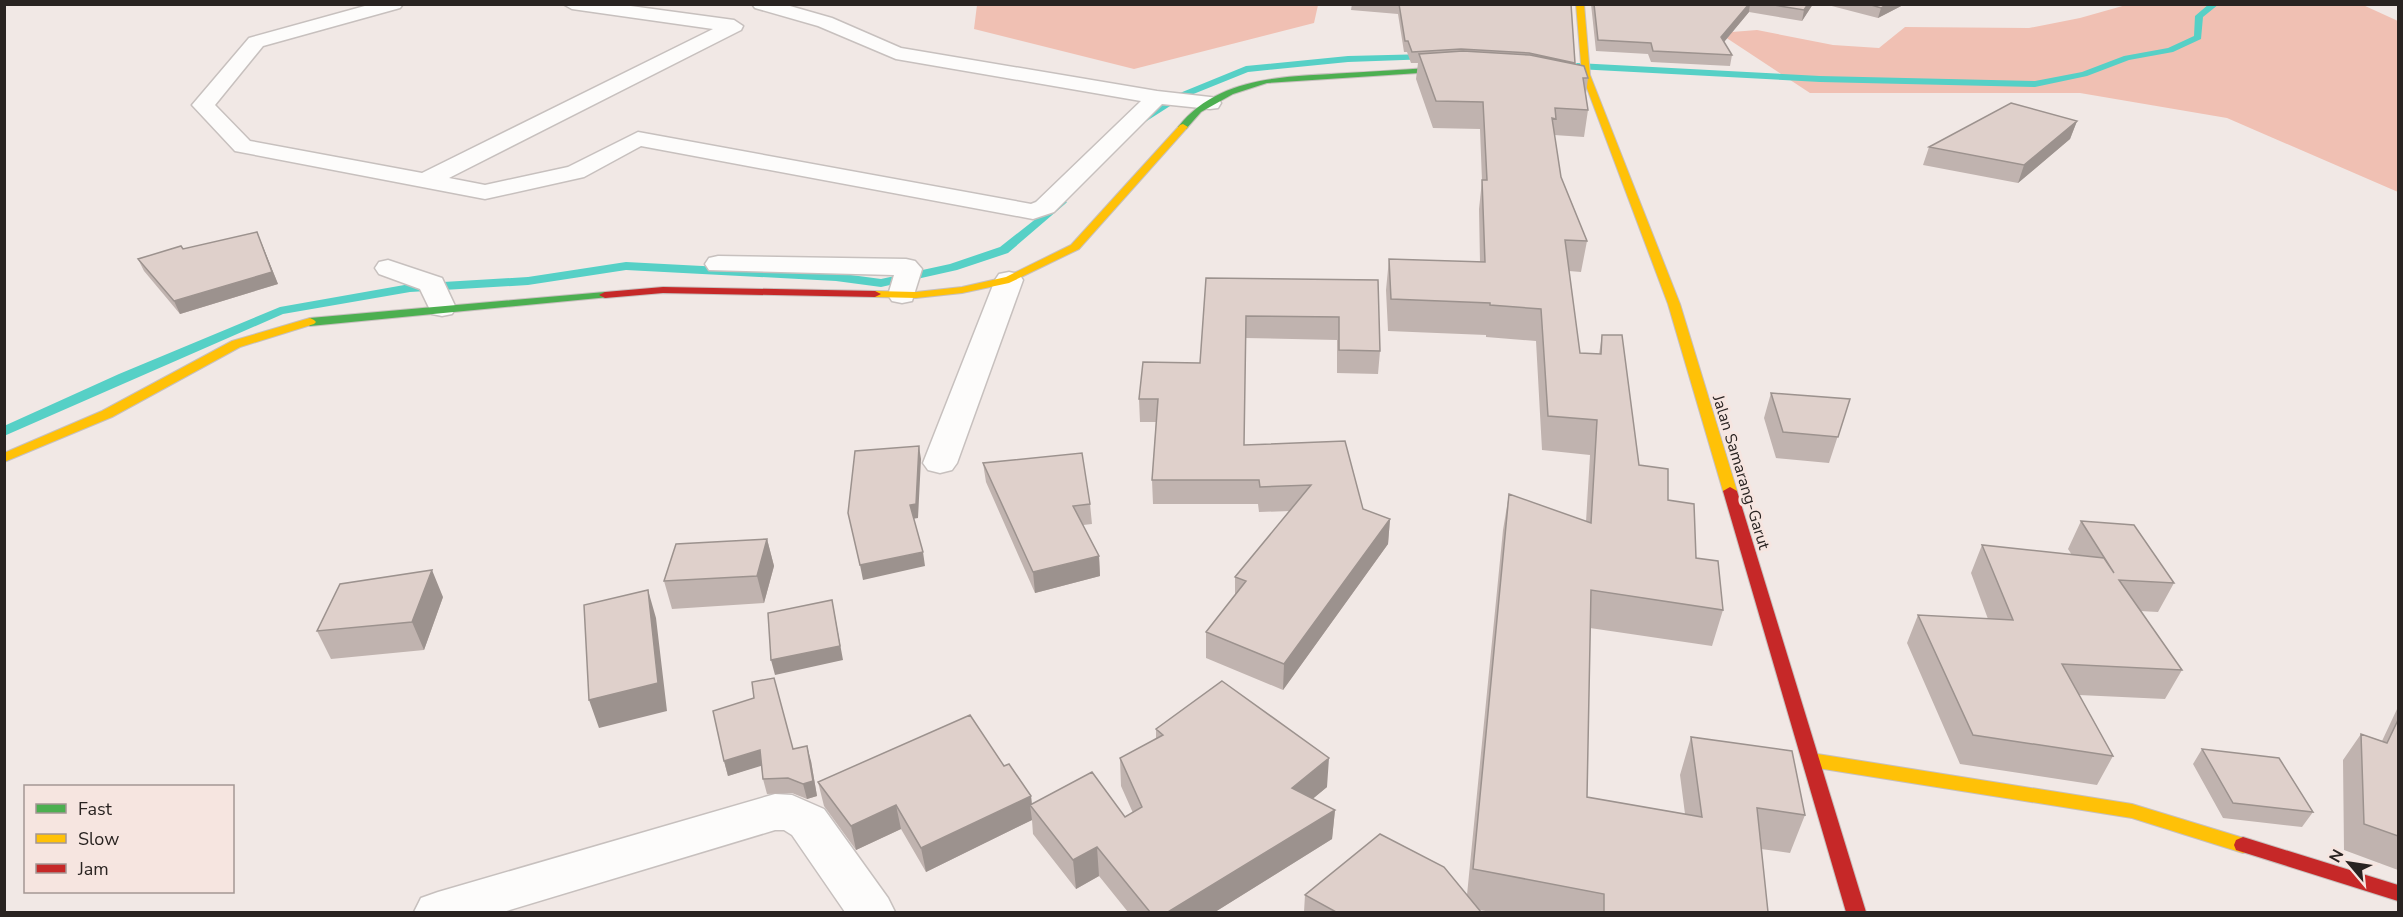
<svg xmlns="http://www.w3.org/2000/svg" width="2403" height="917" font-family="'Nunito Sans',sans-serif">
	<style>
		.green { fill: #f0c0b3 }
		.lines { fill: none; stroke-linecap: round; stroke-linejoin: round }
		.stream { fill: #56d0c6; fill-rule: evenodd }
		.street-casing { stroke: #c7c0be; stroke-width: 3 }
		.fast-casing { stroke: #c7c0be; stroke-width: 2 }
		.slow-casing { stroke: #c7c0be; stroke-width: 2 }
		.jam-casing { stroke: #c7c0be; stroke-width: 2 }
		.street { fill: #fdfcfb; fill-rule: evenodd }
		.fast { fill: #4caf50; fill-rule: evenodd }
		.slow { fill: #ffc107; fill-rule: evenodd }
		.jam { fill: #c62828; fill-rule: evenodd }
		.wall { fill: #c0b3af }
		.shaded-wall { fill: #9c928e }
		.building { fill: #dfd0cb; stroke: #9c928e; stroke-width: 1.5 }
		.labels { text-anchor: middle; stroke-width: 6; stroke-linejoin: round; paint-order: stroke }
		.street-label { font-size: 16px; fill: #292321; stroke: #f6e5e0 }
	</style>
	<rect width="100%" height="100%" fill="#f1e8e5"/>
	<!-- green -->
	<path class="green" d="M 977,5 L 977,4 L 1318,5 L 1314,23 L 1134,69 L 974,29 Z
		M 2126,5 L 2363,5 L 2398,21 L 2398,192 L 2227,118 L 2080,93 L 1810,93 L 1719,33 L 1757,30 L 1833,45 L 1879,48 L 1905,27 L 2029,28 L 2080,18 Z"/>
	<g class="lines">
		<!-- stream -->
		<path class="stream" d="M 2209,4 L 2219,4 L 2203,17 L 2201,39 L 2173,52 L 2129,60 L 2087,76 L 2035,87 L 1820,82 L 1577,69 L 1572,66 L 1577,63 L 1820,76 L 2035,81 L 2082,72 L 2124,56 L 2168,48 L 2194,36 L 2195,16 Z
			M 1428,54 L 1431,55 L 1431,59 L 1348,62 L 1248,72 L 1181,99 L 1142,124 L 1133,122 L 1175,95 L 1246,66 L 1348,56 Z
			M 1061,199 L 1067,202 L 1065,204 L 1008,253 L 957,270 L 881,287 L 836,281 L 626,270 L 528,285 L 410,292 L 283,314 L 4,436 L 4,426 L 119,374 L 280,307 L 410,284 L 528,277 L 626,262 L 836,273 L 881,279 L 950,264 L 1000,247 Z"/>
		<!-- street casing -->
		<g class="street-casing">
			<path id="street" d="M 372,4 L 403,4 L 400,8 L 263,46 L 215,105 L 250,141 L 422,173 L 713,29 L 572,9 L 563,4 L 616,4 L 734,20 L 743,26 L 741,30 L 449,178 L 485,185 L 568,167 L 638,132 L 1031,204 L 1036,202 L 1141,101 L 896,59 L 818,26 L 755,8 L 752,4 L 783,4 L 832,18 L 901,48 L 1157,91 L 1210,97 L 1218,98 L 1221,103 L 1218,108 L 1210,109 L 1162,104 L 1054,212 L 1033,219 L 641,146 L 584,177 L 485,199 L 235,151 L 192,105 L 249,38 Z
				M 718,256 L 906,259 L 915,261 L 922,269 L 912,301 L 902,303 L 892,301 L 888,295 L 894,275 L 709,270 L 705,264 L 709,258 Z
				M 388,260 L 442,278 L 456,308 L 452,314 L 442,316 L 432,314 L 420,289 L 379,274 L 375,268 L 379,262 Z
				M 1009,272 L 1019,274 L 1023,280 L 957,463 L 952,470 L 940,473 L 928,470 L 923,463 L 995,280 L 999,274 Z
				M 775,794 L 792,795 L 824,809 L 888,898 L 895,912 L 845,912 L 792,835 L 784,830 L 775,830 L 503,912 L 414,912 L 421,898 L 438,892 Z"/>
		</g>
		<!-- fast casing -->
		<g class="fast-casing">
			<path id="fast" d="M 1462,66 L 1466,68 L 1465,70 L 1267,83 L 1233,94 L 1201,112 L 1186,129 L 1178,127 C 1219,75 1287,77 1347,73 C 1386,71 1424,68 1462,66 Z
				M 605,292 L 609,293 L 609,297 L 310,326 L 304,322 L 310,318 Z"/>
		</g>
		<!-- slow casing -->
		<g class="slow-casing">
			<path id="slow" d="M 1576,4 L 1584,4 L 1590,75 L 1680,304 L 1737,491 L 1735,494 L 1725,494 L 1723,491 L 1668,304 L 1582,75 Z
				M 1183,124 L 1188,127 L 1186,129 L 1079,249 L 1009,283 L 962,293 L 916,298 L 875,297 L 869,294 L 875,291 L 916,292 L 962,287 L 1006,277 L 1071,245 L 1180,125 Z
				M 310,318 L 314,320 L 316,322 L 314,324 L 240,347 L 112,417 L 4,462 L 4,453 L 102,411 L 232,341 Z
				M 1811,753 L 2132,804 L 2250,840 L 2252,845 L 2250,850 L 2243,853 L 2132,818 L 1811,767 L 1805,765 L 1802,760 L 1805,755 Z"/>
		</g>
		<!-- jam casing -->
		<g class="jam-casing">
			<path id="jam" d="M 663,287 L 875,291 L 881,294 L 875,297 L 663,293 L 605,298 L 599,295 L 605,292 Z
				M 1730,487 L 1737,491 L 1866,912 L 1846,912 L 1723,491 Z
				M 2243,837 L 2398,885 L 2398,901 L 2236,850 L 2234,845 L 2236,840 Z"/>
		</g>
		<!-- street -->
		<use href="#street" class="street"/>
		<!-- fast -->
		<use href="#fast" class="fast"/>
		<!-- slow -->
		<use href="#slow" class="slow"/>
		<!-- jam -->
		<use href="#jam" class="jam"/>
	</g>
	<!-- wall -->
	<path class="wall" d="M 1352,4 L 1571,4 L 1575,64 L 1588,78 L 1586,94 L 1588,110 L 1584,137 L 1554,135 L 1561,177 L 1587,241 L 1581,272 L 1569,271 L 1580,353 L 1599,354 L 1602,335 L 1639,465 L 1668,500 L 1723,610 L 1712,646 L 1590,628 L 1587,797 L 1685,814 L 1680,775 L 1691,737 L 1805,815 L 1790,853 L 1761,849 L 1768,912 L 1492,912 L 1479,910 L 1481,912 L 1304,912 L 1305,895 L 1467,895 L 1503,530 L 1509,494 L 1586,522 L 1590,455 L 1542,450 L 1536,341 L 1486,337 L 1486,335 L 1388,331 L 1386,290 L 1389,259 L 1480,262 L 1479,209 L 1482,181 L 1480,129 L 1433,128 L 1416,79 L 1418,63 L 1411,63 L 1407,52 L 1404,52 L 1398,14 L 1351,10 Z
		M 1591,4 L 1813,4 L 1802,21 L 1749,12 L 1724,42 L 1732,55 L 1730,66 L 1651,62 L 1648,54 L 1596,51 Z
		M 1824,4 L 1905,4 L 1878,18 Z
		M 2077,121 L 2070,139 L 2018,183 L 1923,165 L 1929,147 Z
		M 262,244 L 278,284 L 180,314 L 144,271 L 138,259 L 183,249 Z
		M 1206,278 L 1378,280 L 1380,351 L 1378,374 L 1337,373 L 1337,340 L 1245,338 L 1244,445 L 1363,509 L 1390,519 L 1388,544 L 1283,690 L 1206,658 L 1206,632 L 1235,595 L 1235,577 L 1290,511 L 1259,512 L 1258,504 L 1153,504 L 1152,480 L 1156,422 L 1140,422 L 1139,399 L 1200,363 Z
		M 1771,393 L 1850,399 L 1829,463 L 1776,458 L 1764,418 Z
		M 983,463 L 1090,504 L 1092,524 L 1083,525 L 1099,556 L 1100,576 L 1035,593 L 986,482 Z
		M 2081,521 L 2174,583 L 2158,612 L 2140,611 L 2182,670 L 2165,699 L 2079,695 L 2113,756 L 2097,785 L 1960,764 L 1907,643 L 1918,615 L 1988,619 L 1971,573 L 1982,545 L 2072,555 L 2068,549 Z
		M 767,539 L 774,566 L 764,603 L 672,609 L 664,581 Z
		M 443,597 L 424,650 L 331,659 L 317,631 Z
		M 2398,707 L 2398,870 L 2344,850 L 2343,760 L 2361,734 L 2382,741 Z
		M 1156,729 L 1327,787 L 1312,799 L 1335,810 L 1332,839 L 1215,912 L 1128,912 L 1099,876 L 1076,889 L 1033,834 L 1032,820 L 926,872 L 901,829 L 856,850 L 824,806 L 818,782 L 1004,766 L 1031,796 L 1032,804 L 1125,817 L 1133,813 L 1121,786 L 1120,758 L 1156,739 Z
		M 793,749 L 811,761 L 817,796 L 807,799 L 792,793 L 767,794 L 763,779 L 761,765 L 728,776 L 724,761 Z
		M 2202,749 L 2313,812 L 2302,827 L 2223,818 L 2193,764 Z"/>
	<!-- shaded-wall -->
	<path class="shaded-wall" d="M 1749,4 L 1750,4 L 1749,12 L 1719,48 L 1721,37 Z
		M 1808,4 L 1813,4 L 1802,21 L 1804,10 Z
		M 1887,4 L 1905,4 L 1878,18 L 1881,8 Z
		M 2077,121 L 2070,139 L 2018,183 L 2024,165 Z
		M 257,232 L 278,284 L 180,314 L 174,301 Z
		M 919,446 L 921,459 L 918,518 L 912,519 L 910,505 Z
		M 1390,519 L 1388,544 L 1283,690 L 1284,664 Z
		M 767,539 L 774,566 L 764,603 L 757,576 Z
		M 923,552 L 925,566 L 863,580 L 860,565 Z
		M 1099,556 L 1100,576 L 1035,593 L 1033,572 Z
		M 432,570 L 443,597 L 424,650 L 412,622 Z
		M 648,590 L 656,618 L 667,711 L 599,728 L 589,700 Z
		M 832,600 L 843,660 L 775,675 L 771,660 Z
		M 807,746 L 811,761 L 817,796 L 807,799 L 803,784 Z
		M 760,750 L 764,765 L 728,776 L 724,761 Z
		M 1329,758 L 1327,787 L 1291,817 L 1292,788 Z
		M 1031,796 L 1032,808 L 1030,805 L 1032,820 L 926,872 L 921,848 Z
		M 896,805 L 901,829 L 856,850 L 851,826 Z
		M 1335,810 L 1332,839 L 1215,912 L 1168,912 Z
		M 1097,847 L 1099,876 L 1076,889 L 1073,860 Z"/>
	<!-- building -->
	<path class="building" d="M 1399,4 L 1571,4 L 1575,63 L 1529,53 L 1461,49 L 1412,52 L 1408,41 L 1405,41 Z
		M 1594,4 L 1749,4 L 1721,37 L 1732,55 L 1653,51 L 1651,43 L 1598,40 Z
		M 1768,4 L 1808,4 L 1804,10 Z
		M 1868,4 L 1887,4 L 1881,8 Z
		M 1463,51 L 1530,55 L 1584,66 L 1588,78 L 1583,78 L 1588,110 L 1555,108 L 1556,119 L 1552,118 L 1561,177 L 1587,241 L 1565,240 L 1580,353 L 1601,354 L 1602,335 L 1622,335 L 1639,465 L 1668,469 L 1668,500 L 1694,504 L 1696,558 L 1718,561 L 1723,610 L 1591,590 L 1587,797 L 1702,817 L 1691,737 L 1792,751 L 1805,815 L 1757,808 L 1768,912 L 1604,912 L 1604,894 L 1473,869 L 1509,494 L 1591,523 L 1597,420 L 1548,416 L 1541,309 L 1490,305 L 1490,303 L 1391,299 L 1389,259 L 1485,262 L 1482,180 L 1487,180 L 1483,102 L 1436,101 L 1419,54 Z
		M 2011,103 L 2077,121 L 2024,165 L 1929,147 Z
		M 257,232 L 272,272 L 174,301 L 138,259 L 181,246 L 183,249 Z
		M 1206,278 L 1378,280 L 1380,351 L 1339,350 L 1339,317 L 1246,316 L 1244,445 L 1345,441 L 1363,509 L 1390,519 L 1284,664 L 1206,632 L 1246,581 L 1235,577 L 1311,485 L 1260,487 L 1259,480 L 1152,480 L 1158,399 L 1139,399 L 1143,362 L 1200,363 Z
		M 1771,393 L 1850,399 L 1838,437 L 1783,432 Z
		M 919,446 L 916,504 L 910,505 L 923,552 L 860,565 L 848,513 L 855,451 Z
		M 1082,453 L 1090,504 L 1073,506 L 1099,556 L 1033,572 L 983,463 Z
		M 2081,521 L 2134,525 L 2174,583 L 2119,580 L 2182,670 L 2062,664 L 2113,756 L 1973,735 L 1918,615 L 2013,620 L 1982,545 L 2104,558 L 2114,573 Z
		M 767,539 L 757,576 L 664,581 L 676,544 Z
		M 432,570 L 412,622 L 317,631 L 340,584 Z
		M 648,590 L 658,683 L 589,700 L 584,605 Z
		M 832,600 L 840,646 L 771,660 L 768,613 Z
		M 774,678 L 793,749 L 807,746 L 813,781 L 803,784 L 788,778 L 763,779 L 760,750 L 724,761 L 713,711 L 754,698 L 752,682 Z
		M 1222,681 L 1329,758 L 1292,788 L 1335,810 L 1168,912 L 1150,912 L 1097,847 L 1073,860 L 1030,805 L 1092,772 L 1125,817 L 1142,807 L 1120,758 L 1163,735 L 1156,729 Z
		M 970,715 L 1004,766 L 1009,764 L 1031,796 L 921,848 L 896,805 L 851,826 L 818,782 Z
		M 2398,720 L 2398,836 L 2364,824 L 2361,734 L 2387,743 Z
		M 2202,749 L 2279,758 L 2313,812 L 2233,803 Z
		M 1380,834 L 1444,867 L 1481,912 L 1336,912 L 1305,895 Z"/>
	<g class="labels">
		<!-- street labels -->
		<g class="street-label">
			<text transform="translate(1742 472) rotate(73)" y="6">Jalan Samarang-Garut</text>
		</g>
	</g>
	<!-- border -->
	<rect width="2403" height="917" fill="none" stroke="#292321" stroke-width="12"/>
	<!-- legend -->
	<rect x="24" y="785" width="210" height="108" fill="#f6e5e0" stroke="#a49794" stroke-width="1.5"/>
	<rect x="36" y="804" width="30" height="9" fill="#4caf50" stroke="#a49794" stroke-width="1.5"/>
	<text x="78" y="815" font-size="18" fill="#292321">Fast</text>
	<rect x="36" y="834" width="30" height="9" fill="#ffc107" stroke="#a49794" stroke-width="1.5"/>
	<text x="78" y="845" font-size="18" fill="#292321">Slow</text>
	<rect x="36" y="864" width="30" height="9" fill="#c62828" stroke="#a49794" stroke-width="1.5"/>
	<text x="78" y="875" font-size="18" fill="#292321">Jam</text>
	<!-- north arrow -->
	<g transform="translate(2349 863) rotate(299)" stroke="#f6e5e0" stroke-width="4.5" paint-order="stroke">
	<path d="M0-4.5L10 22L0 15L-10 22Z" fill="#292321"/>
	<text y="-9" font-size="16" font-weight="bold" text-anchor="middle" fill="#292321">N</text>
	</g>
</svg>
